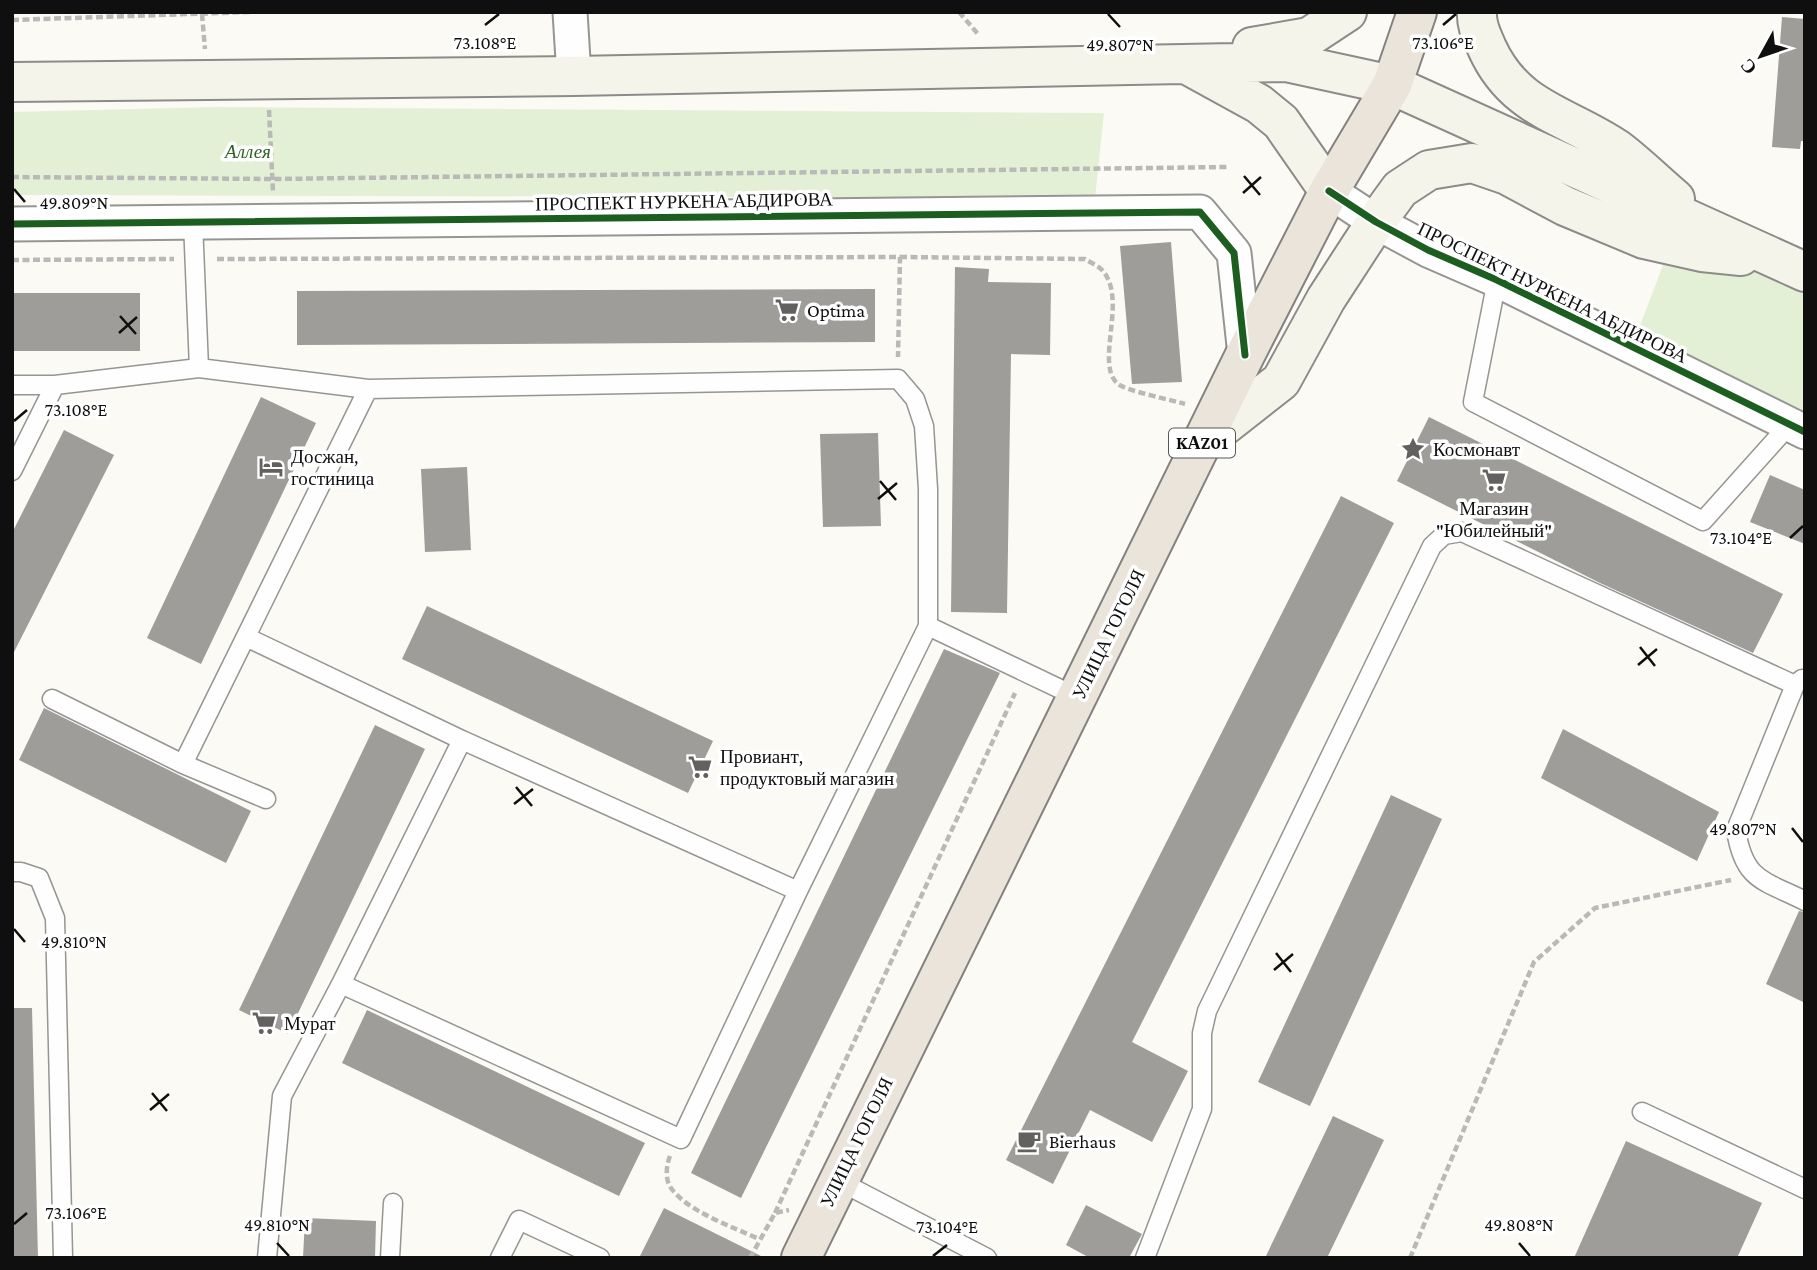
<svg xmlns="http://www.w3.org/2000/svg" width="1817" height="1270" font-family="'Crimson Pro',serif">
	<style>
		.green { fill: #e4f0d6 }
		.building { fill: #9f9d9a }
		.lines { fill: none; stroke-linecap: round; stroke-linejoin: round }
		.service-casing { stroke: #959593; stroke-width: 21 }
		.minor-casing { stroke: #959593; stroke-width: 37 }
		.secondary-casing { stroke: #8c8b89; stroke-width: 42 }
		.trunk-casing { stroke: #838280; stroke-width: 42 }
		.path { stroke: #b9b9b8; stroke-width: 4.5; stroke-dasharray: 7 3.5; stroke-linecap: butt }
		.service { stroke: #fefefe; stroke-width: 18 }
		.minor { stroke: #fefefe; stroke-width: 33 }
		.secondary { stroke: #f5f4eb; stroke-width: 38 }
		.trunk { stroke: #eae4da; stroke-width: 38 }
		.cycleway-casing { stroke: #fff; stroke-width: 11 }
		.cycleway { stroke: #1b5e20; stroke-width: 7 }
		.ticks { fill: none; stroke: #0f0f0f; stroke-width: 2.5 }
		.labels { text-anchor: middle; stroke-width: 7; stroke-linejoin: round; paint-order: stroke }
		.shield { fill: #fff; stroke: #575757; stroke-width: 2 }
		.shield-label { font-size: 18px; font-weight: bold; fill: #0f0f0f }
		.park-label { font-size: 19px; font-style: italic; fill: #2e6323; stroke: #fff }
		.street-label { font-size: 19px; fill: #0f0f0f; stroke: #fff }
		.poi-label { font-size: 19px; fill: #0f0f0f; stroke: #fff; text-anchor: start }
		.ticks-label { font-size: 18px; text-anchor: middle; fill: #0f0f0f; stroke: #fff; stroke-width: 7; stroke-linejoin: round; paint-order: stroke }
	</style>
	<rect width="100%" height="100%" fill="#fbfaf5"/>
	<!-- green -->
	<path class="green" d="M 214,107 L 1104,113 L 1095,198 L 12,195 L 12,112 Z
		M 1666,257 L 1775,276 L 1805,291 L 1805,411 L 1638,331 Z"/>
	<!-- building -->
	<path class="building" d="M 1782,17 L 1805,19 L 1805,141 L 1801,141 L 1800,149 L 1772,147 Z
		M 1171,242 L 1182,382 L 1132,384 L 1120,246 Z
		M 955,267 L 989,269 L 988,282 L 1051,283 L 1050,355 L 1011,354 L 1007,613 L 951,612 Z
		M 875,289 L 875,342 L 297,345 L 297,291 Z
		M 12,293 L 140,293 L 140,351 L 12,351 Z
		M 261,397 L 316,423 L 201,664 L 147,638 Z
		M 1429,417 L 1783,594 L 1753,653 L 1600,583 L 1397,481 Z
		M 64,430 L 114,455 L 12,656 L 12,533 Z
		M 878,433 L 881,526 L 823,527 L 820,434 Z
		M 467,467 L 471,550 L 425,552 L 421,469 Z
		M 1770,475 L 1805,490 L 1805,544 L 1750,522 Z
		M 1341,496 L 1394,523 L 1132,1042 L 1188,1071 L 1152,1142 L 1090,1110 L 1053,1184 L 1006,1160 Z
		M 427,606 L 713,741 L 688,793 L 402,659 Z
		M 944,649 L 1000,673 L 741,1198 L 691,1173 Z
		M 44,708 L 251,811 L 226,863 L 19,760 Z
		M 375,725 L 425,749 L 288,1034 L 239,1010 Z
		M 1563,729 L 1719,812 L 1697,861 L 1541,778 Z
		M 1391,795 L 1442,819 L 1310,1106 L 1258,1082 Z
		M 1799,911 L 1805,912 L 1805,1003 L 1766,984 Z
		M 12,1008 L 32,1008 L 38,1258 L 12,1258 Z
		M 367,1010 L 645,1143 L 619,1196 L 342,1063 Z
		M 1333,1116 L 1384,1140 L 1327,1258 L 1265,1258 Z
		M 1626,1141 L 1762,1203 L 1737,1258 L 1574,1258 Z
		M 1086,1205 L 1142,1234 L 1129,1258 L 1090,1258 L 1066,1245 Z
		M 664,1208 L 765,1258 L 639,1258 Z
		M 305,1218 L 376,1221 L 375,1258 L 303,1258 Z"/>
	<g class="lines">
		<!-- service casing -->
		<g class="service-casing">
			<path id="service" d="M 1497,280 L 1473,402 L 1703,521 L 1789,425
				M 199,368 L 368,389 L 898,379 L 915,399 L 924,426 L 928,489 L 928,626 L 1077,697
				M 12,385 L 55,385
				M 12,471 L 55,385 L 199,368 L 193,222
				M 246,637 L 462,740
				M 1802,679 L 1795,685 L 1736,830 C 1744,881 1763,880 1805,901
				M 52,699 L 183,764 L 266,799
				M 183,764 L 368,389
				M 12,872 L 21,872 L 39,878 L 55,918 L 63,1258
				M 798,891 L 462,740 L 341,984 L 681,1139 L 798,891 L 928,626
				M 1642,1112 L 1805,1189
				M 837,1180 L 987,1258
				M 267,1258 L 282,1096 L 341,984
				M 390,1258 L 393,1203
				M 500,1258 L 519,1220 L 600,1258
				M 1145,1258 L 1202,1109 L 1202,1033 L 1207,1011 L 1432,546 L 1444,535 L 1462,532 L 1795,685"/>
		</g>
		<!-- minor casing -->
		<g class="minor-casing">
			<path id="minor" d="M 570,12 L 574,76
				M 1329,191 L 1376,222 L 1428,250 L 1497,280 L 1805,432
				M 12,224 L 1200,212 L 1234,253 L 1245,355"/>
		</g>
		<!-- secondary casing -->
		<g class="secondary-casing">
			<path id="secondary" d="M 1477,12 C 1476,26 1482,36 1487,48 C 1515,110 1567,115 1617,149 C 1637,164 1656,183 1675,199
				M 1252,47 L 1309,37 L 1347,12
				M 1188,65 L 1259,104 L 1281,122 L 1329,191
				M 12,82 L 574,76 L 1286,62 L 1392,85 L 1805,272
				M 1202,443 L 1281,381 L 1326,299 L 1376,222 L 1400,189 L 1429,170 L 1472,163 L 1507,175 L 1565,206 L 1644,239 L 1702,252 L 1741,256"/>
		</g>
		<!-- trunk casing -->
		<g class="trunk-casing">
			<path id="trunk" d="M 801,1258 L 1245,355 L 1329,191 L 1392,85 L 1417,12"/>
		</g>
		<!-- path -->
		<path class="path" d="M 959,12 L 978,34
			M 202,14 L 205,49
			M 12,20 L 250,12
			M 269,110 L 273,192
			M 12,177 L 273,179 L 1228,167
			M 900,257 L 1085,259 C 1091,263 1099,266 1103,271 C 1128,301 1094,364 1118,384 C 1127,391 1172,400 1185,404
			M 217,259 L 900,257 L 898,357
			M 12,260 L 174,259
			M 670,1156 C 666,1166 665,1180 671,1188 C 688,1212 733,1227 759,1239
			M 775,1213 L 1015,693
			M 750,1258 L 775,1213 L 789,1210
			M 1410,1258 L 1534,962 L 1595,908 L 1731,880"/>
		<!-- service -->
		<use href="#service" class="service"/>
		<!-- minor -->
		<use href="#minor" class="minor"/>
		<!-- secondary -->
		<use href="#secondary" class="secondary"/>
		<!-- trunk -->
		<use href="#trunk" class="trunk"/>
		<!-- cycleway casing -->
		<g class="cycleway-casing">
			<path id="cycleway" d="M 1329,191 L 1376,222 L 1428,250 L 1497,280 L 1805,432
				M 12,224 L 1200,212 L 1234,253 L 1245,355"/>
		</g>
		<!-- cycleway -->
		<use href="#cycleway" class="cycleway"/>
	</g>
	<!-- ticks -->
	<path class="ticks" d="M 1108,14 L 1120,27M 485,25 L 499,14M 1443,25 L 1456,14M 1244,176 L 1260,195M 14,189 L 25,202M 1243,193 L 1261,177M 120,316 L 136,334M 119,333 L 137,317M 14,421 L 27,410M 880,481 L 896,500M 878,499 L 897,483M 1790,538 L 1803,526M 1640,647 L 1655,666M 1638,665 L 1657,649M 516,787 L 532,806M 514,804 L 533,789M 1792,828 L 1803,842M 14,929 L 25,942M 1276,953 L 1291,972M 1274,970 L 1293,954M 152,1093 L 167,1111M 150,1110 L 169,1094M 14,1224 L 27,1213M 277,1243 L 289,1256M 1519,1243 L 1530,1256M 933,1256 L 947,1245"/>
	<!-- icons -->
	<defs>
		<g id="supermarket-bare" transform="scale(1.89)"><path d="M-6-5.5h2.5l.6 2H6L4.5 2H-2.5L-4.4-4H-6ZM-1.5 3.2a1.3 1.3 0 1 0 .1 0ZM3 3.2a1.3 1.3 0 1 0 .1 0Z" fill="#626160" stroke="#fff" stroke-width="2.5" paint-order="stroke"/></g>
		<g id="sight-bare" transform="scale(1.89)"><path d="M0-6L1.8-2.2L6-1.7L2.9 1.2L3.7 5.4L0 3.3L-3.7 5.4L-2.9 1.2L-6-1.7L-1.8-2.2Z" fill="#626160" stroke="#fff" stroke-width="2.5" paint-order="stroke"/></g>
		<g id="hotel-bare" transform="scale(1.89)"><path d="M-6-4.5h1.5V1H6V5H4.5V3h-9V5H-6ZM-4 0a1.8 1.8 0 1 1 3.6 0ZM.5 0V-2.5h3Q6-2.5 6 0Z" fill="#626160" stroke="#fff" stroke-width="2.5" paint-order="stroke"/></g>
		<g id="cafe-bare" transform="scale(1.89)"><path d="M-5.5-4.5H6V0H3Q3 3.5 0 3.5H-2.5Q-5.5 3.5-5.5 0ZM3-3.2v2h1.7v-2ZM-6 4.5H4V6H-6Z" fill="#626160" stroke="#fff" stroke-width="2.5" paint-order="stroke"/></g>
	</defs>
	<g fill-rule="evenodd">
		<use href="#supermarket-bare" x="787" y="310"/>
		<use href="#sight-bare" x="1413" y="449"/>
		<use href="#hotel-bare" x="271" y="467"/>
		<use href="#supermarket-bare" x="1494" y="480"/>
		<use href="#supermarket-bare" x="700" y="767"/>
		<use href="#supermarket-bare" x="264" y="1023"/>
		<use href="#cafe-bare" x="1029" y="1141"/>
	</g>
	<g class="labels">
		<!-- shield labels -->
		<rect class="shield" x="1169" y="428.5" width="66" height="29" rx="5"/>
		<g class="shield-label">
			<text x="1202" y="449">KАZ01</text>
		</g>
		<!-- park labels -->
		<g class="park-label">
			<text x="248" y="158">Аллея</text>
		</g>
		<!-- street labels -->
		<g class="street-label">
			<text transform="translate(684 201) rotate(-1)" y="7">ПРОСПЕКТ НУРКЕНА АБДИРОВА</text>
			<text transform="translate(1553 292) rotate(26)" y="7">ПРОСПЕКТ НУРКЕНА АБДИРОВА</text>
			<text transform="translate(1108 634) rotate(-64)" y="7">УЛИЦА ГОГОЛЯ</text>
			<text transform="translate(856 1142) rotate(-64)" y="7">УЛИЦА ГОГОЛЯ</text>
		</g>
		<!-- poi labels -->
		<g class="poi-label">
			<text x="807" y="317">Optima</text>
			<text x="1433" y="456">Космонавт</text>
			<text x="291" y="463">Досжан,<tspan x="291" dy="22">гостиница</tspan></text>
			<text x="1494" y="515" text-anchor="middle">Магазин<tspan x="1494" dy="22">"Юбилейный"</tspan></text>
			<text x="720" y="763">Провиант,<tspan x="720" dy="22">продуктовый магазин</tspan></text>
			<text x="284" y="1030">Мурат</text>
			<text x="1049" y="1148">Bierhaus</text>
		</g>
	</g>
	<g class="ticks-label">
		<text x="485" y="49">73.108°E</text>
		<text x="1443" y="49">73.106°E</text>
		<text x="1120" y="51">49.807°N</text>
		<text x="74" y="209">49.809°N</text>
		<text x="76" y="416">73.108°E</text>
		<text x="1741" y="544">73.104°E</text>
		<text x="1743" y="835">49.807°N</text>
		<text x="74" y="948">49.810°N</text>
		<text x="76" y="1219">73.106°E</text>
		<text x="277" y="1231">49.810°N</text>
		<text x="1519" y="1231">49.808°N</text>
		<text x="947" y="1233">73.104°E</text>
	</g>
	<!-- border -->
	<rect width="1817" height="1270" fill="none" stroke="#0f0f0f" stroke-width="28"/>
	<!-- north arrow -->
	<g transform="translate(1761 56) rotate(230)" stroke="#ffffff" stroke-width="5" paint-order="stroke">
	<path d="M0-5L12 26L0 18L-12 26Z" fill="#0f0f0f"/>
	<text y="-10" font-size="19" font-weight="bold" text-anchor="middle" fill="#0f0f0f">С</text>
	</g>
</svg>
